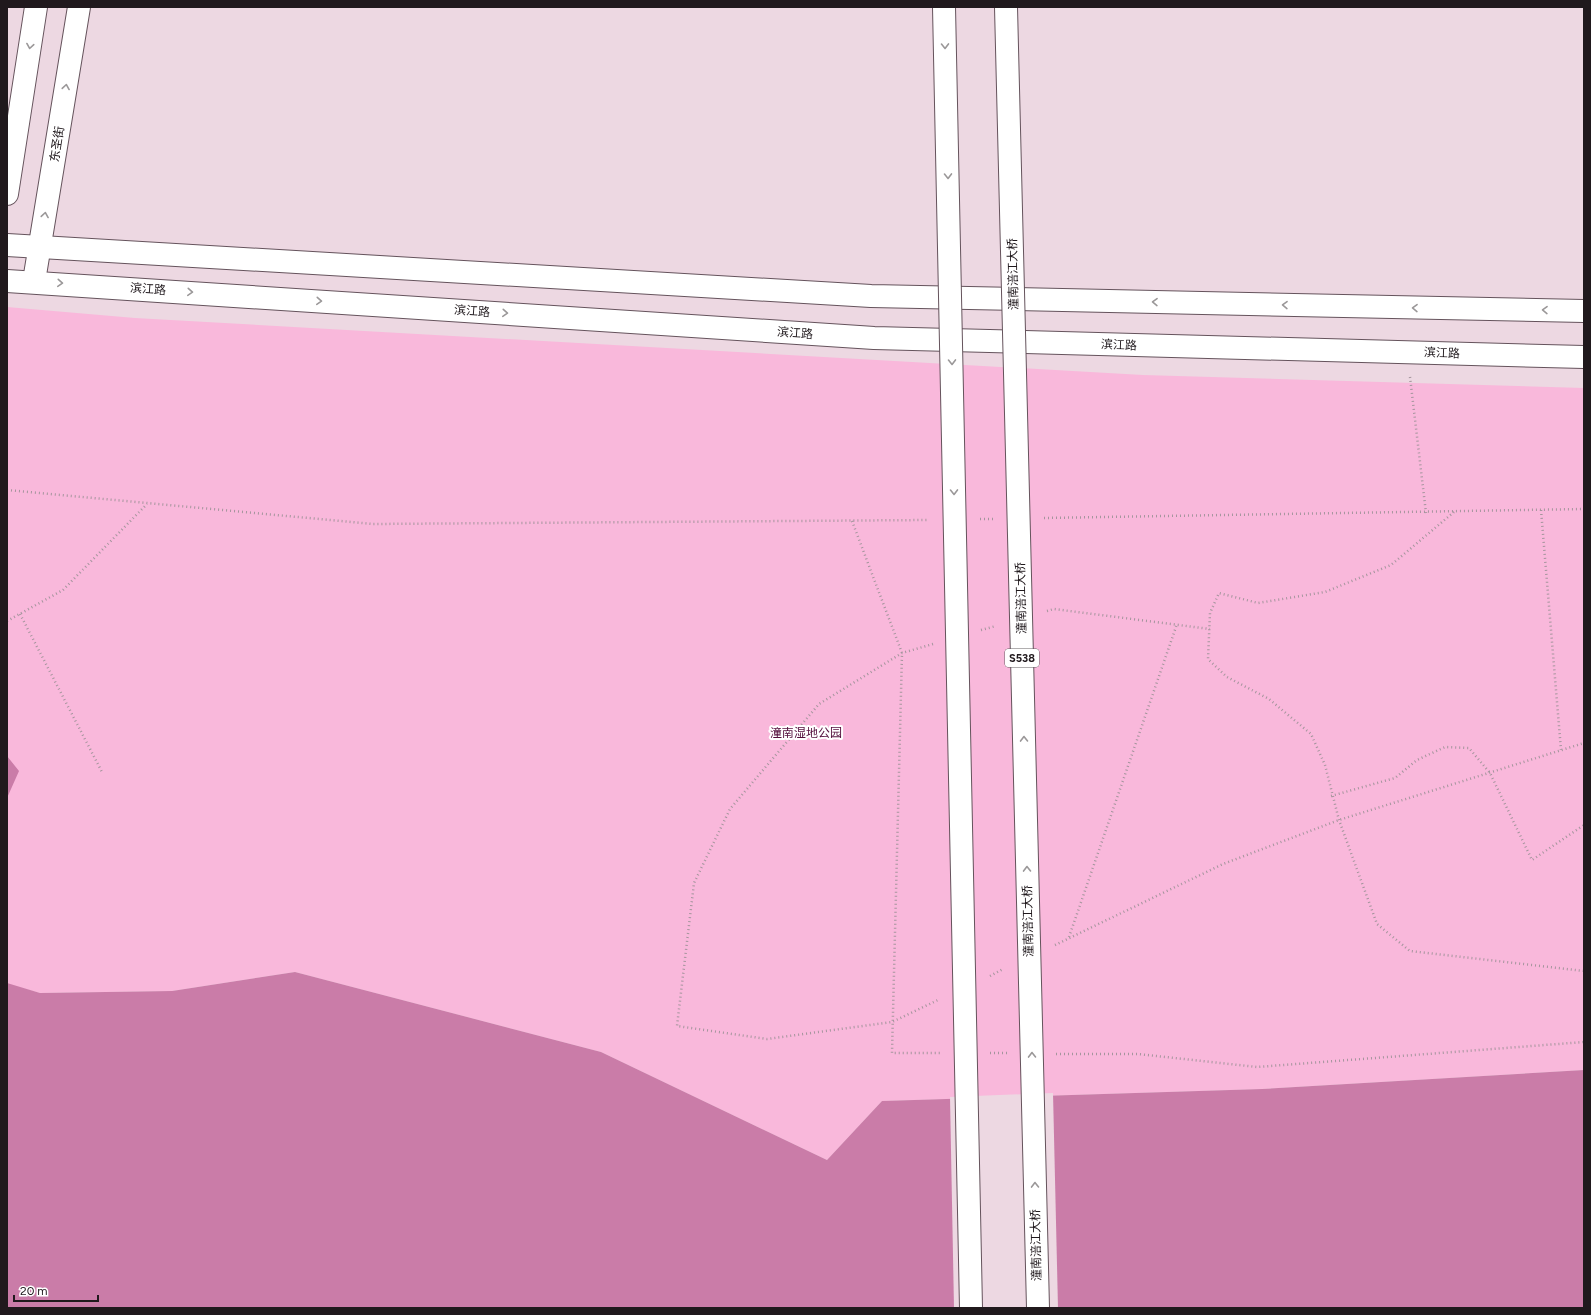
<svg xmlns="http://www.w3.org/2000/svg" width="1591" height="1315" font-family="Figtree,'Noto Sans SC',sans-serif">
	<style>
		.green { fill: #f9b8db }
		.water { fill: #ca7ca8 }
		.pier { fill: #edd8e2 }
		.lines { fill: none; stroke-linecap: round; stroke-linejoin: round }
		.minor-casing { stroke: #65535c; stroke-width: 24 }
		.major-casing { stroke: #65535c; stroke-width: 24 }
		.path { stroke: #a5959d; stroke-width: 2.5; stroke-dasharray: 1 3; stroke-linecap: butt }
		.minor { stroke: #fff; stroke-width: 22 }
		.major { stroke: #fff; stroke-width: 22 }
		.major-bridge-casing { stroke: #65535c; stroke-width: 24; stroke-linecap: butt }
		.major-bridge { stroke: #fff; stroke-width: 22 }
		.oneway { stroke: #9b9899 }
		.labels { text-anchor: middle; stroke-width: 4; stroke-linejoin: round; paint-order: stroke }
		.shield { fill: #fff; stroke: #635e61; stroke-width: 1 }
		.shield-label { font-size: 11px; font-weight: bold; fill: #20191d }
		.street-label { font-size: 12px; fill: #20191d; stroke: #fff }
		.park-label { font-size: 12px; fill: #530d3b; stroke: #fff }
	</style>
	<rect width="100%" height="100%" fill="#edd8e2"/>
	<!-- green -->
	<path class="green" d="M 7,307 L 135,318 L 1143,375 L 1584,388 L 1584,1070 L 1262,1089 L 882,1101 L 827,1160 L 601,1052 L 295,972 L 172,991 L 40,993 L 7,984 Z"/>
	<!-- water -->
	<path class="water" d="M 7,756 L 19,771 L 7,798 Z
		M 295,972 L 601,1052 L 827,1160 L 882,1101 L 1262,1089 L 1584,1070 L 1584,1308 L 7,1308 L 7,983 L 40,993 L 172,991 Z"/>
	<!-- pier -->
	<path class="pier" d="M 1053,1093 L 1058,1308 L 954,1308 L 950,1097 Z"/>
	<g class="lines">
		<!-- minor casing -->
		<g class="minor-casing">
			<path id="minor" d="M 7,194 L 36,7
				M 34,281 L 79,7"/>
		</g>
		<!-- major casing -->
		<g class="major-casing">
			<path id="major" d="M 7,245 L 871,296 L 1584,311
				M 7,281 L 874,338 L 1584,357"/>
		</g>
		<!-- path -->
		<path class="path" d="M 1410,377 L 1426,513
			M 7,490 L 373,524 L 929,520
			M 1541,510 L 1561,750
			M 1454,512 L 1391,565 L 1325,592 L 1258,603 L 1219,593 L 1210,613 L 1208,659 L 1227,677 L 1269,699 L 1311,734 L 1325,765 L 1339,820 L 1377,924 L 1410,951 L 1584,971
			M 1044,518 L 1584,509
			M 980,519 L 993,519
			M 852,521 L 902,653 L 892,1053 L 941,1053
			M 1047,611 L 1054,609 L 1210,629
			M 20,614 L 102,772
			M 7,621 L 63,590 L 147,504
			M 981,630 L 996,626
			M 933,644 L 902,653 L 819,704 L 730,809 L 694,883 L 677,1026 L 767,1039 L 892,1022 L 938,1000
			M 1331,796 L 1395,778 L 1417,760 L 1445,747 L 1469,748 L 1490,773 L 1532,860 L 1584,825
			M 1069,937 L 1177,624
			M 1055,945 L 1223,864 L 1339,820 L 1584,743
			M 990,976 L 1003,969
			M 990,1053 L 1007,1053
			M 1056,1054 L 1138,1054 L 1257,1067 L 1584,1042"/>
		<!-- minor -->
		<use href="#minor" class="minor"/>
		<!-- major -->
		<use href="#major" class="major"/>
		<!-- major-bridge casing -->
		<g class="major-bridge-casing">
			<path id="major-bridge" d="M 944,7 L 971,1308
				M 1006,7 L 1038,1308"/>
		</g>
		<!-- major-bridge -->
		<use href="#major-bridge" class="major-bridge"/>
	</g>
	<!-- one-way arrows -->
	<defs><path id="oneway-chevron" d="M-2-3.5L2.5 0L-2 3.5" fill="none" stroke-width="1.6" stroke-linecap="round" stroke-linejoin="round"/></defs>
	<g class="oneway">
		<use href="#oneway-chevron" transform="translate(30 46) rotate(99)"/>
		<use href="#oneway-chevron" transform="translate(945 46) rotate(89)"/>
		<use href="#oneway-chevron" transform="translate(66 87) rotate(-81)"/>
		<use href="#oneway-chevron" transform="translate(948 176) rotate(89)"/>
		<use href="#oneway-chevron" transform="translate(45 215) rotate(-81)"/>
		<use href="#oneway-chevron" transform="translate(60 283) rotate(4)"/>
		<use href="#oneway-chevron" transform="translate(190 292) rotate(4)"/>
		<use href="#oneway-chevron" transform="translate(319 301) rotate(4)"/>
		<use href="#oneway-chevron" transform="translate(1155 302) rotate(-179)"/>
		<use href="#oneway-chevron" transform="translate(1285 305) rotate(-179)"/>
		<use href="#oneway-chevron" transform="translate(1415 308) rotate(-179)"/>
		<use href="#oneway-chevron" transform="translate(1545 310) rotate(-179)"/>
		<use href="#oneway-chevron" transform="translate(505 313) rotate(4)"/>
		<use href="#oneway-chevron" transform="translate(952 362) rotate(89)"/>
		<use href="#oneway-chevron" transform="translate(954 492) rotate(89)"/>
		<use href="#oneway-chevron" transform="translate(1024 739) rotate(-91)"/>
		<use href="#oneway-chevron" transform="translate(1027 869) rotate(-91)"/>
		<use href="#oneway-chevron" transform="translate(1032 1055) rotate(-91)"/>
		<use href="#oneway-chevron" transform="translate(1035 1185) rotate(-91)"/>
	</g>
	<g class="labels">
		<!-- shield labels -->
		<rect class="shield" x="1005" y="649" width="34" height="18" rx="3"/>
		<g class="shield-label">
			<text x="1022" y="662">S538</text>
		</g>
		<!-- street labels -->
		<g class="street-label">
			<text transform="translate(57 144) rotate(-81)" y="4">东圣街</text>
			<text transform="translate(1013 274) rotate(-91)" y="4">潼南涪江大桥</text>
			<text transform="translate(148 289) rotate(4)" y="4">滨江路</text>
			<text transform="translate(472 311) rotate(4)" y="4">滨江路</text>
			<text transform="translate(795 333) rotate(4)" y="4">滨江路</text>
			<text transform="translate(1119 345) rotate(2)" y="4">滨江路</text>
			<text transform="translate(1442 353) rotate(2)" y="4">滨江路</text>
			<text transform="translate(1021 598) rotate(-91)" y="4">潼南涪江大桥</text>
			<text transform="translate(1028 921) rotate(-91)" y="4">潼南涪江大桥</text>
			<text transform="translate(1036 1245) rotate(-91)" y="4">潼南涪江大桥</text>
		</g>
		<!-- park labels -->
		<g class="park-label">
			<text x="806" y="737">潼南湿地公园</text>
		</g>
	</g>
	<!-- border -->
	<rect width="1591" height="1315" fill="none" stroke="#20191d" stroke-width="16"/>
	<!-- scale -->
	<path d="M14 1295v6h84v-6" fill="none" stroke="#20191d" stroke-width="2"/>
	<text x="20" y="1295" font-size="12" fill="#20191d" stroke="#ffffff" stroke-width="3" paint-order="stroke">20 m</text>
</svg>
